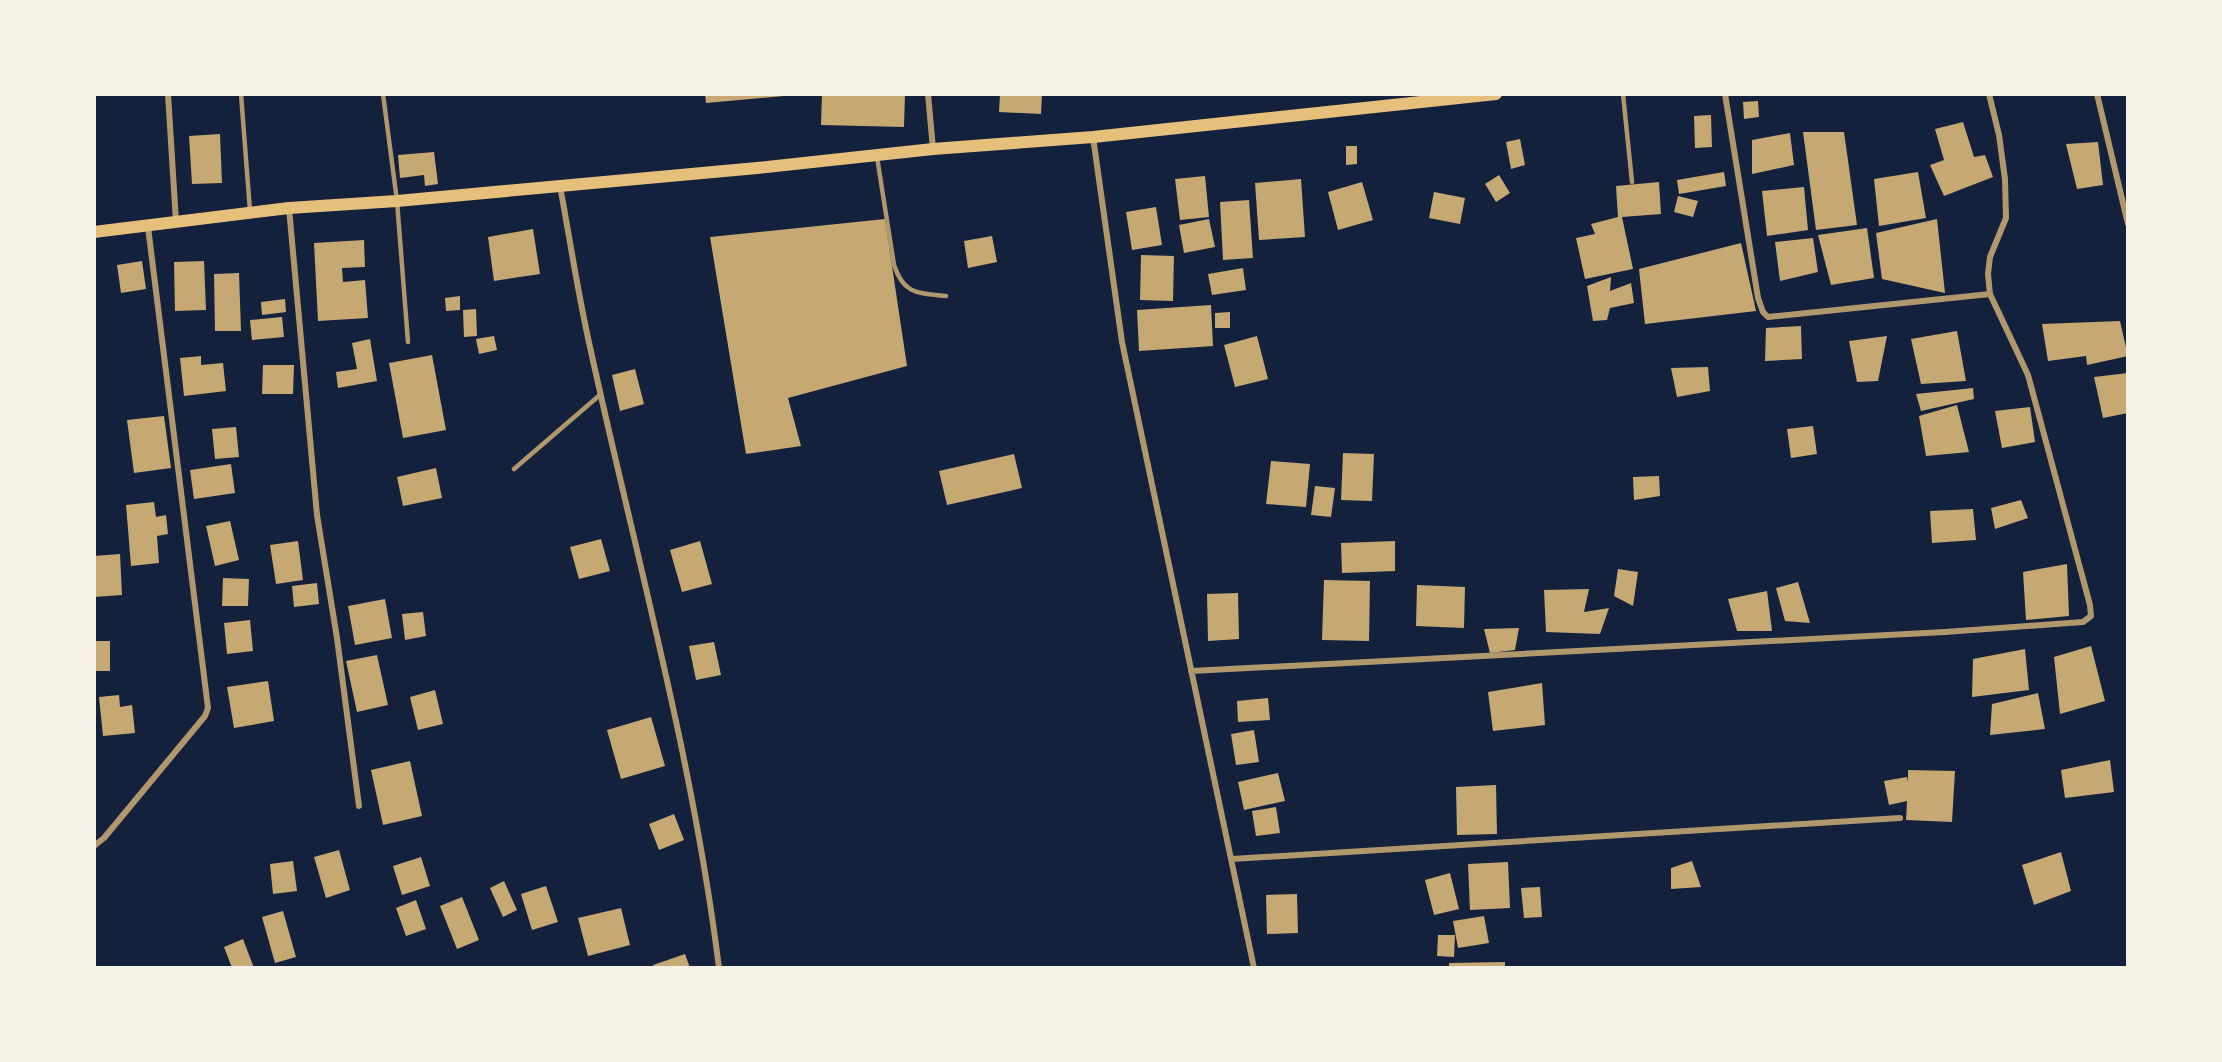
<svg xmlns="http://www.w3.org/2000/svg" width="2222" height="1062" font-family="'Zilla Slab',serif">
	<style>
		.building { fill: #c6a872 }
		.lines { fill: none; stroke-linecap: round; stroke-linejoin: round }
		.service { stroke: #b1986c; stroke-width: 4.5 }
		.minor { stroke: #b1986c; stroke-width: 6 }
		.secondary { stroke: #e5c07b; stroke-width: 12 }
	</style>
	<rect width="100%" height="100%" fill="#14213d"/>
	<!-- building -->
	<path class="building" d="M 705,94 L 784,94 L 784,96 L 706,103 Z
		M 822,94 L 905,94 L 904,127 L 821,125 Z
		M 1000,94 L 1042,94 L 1041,114 L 999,112 Z
		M 1758,101 L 1759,117 L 1744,119 L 1743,102 Z
		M 1711,115 L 1712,147 L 1695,148 L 1694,116 Z
		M 1963,122 L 1974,157 L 1985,155 L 1993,177 L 1944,196 L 1930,165 L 1944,160 L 1935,129 Z
		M 1803,132 L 1844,132 L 1857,225 L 1816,230 Z
		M 1790,133 L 1794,165 L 1752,174 L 1752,140 Z
		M 220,134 L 222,183 L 192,184 L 189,136 Z
		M 1520,139 L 1525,165 L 1511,169 L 1506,142 Z
		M 2098,142 L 2103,185 L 2077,189 L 2066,144 Z
		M 1346,146 L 1357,146 L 1357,164 L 1346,165 Z
		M 434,152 L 438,184 L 425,186 L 424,175 L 400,178 L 398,155 Z
		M 1724,172 L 1726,186 L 1679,194 L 1677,180 Z
		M 1918,172 L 1926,218 L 1879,226 L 1874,179 Z
		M 1499,175 L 1510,193 L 1496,202 L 1485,184 Z
		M 1205,176 L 1209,217 L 1180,220 L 1175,179 Z
		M 1301,179 L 1305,237 L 1259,240 L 1255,183 Z
		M 1362,182 L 1373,220 L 1338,230 L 1328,192 Z
		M 1659,182 L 1661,214 L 1622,217 L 1633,269 L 1585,279 L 1576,238 L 1595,234 L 1591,224 L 1618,217 L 1616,186 Z
		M 1804,187 L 1808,230 L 1767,236 L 1762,191 Z
		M 1434,192 L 1465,198 L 1460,224 L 1429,218 Z
		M 1678,196 L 1698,201 L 1693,217 L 1674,212 Z
		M 1249,200 L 1253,258 L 1223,260 L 1220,202 Z
		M 1156,207 L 1162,245 L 1132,250 L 1126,212 Z
		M 885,219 L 907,366 L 788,398 L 801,446 L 746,454 L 710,237 Z
		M 1209,219 L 1215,247 L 1184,253 L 1179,225 Z
		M 1937,219 L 1945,293 L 1882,279 L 1876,233 Z
		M 1867,228 L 1874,278 L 1831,285 L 1818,235 Z
		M 533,229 L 540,274 L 494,281 L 488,237 Z
		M 992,236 L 997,262 L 968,268 L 964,241 Z
		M 1813,238 L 1818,272 L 1780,281 L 1775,242 Z
		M 364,240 L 365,267 L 342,268 L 343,282 L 365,280 L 368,318 L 318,321 L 314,243 Z
		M 1741,243 L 1756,311 L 1645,324 L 1639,269 Z
		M 1141,255 L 1174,256 L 1173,301 L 1140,300 Z
		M 142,261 L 146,289 L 121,293 L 117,265 Z
		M 204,261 L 206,310 L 175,311 L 174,262 Z
		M 1243,268 L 1246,290 L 1212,295 L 1208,274 Z
		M 239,273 L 241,331 L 215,331 L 214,274 Z
		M 1611,277 L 1610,291 L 1631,283 L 1634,303 L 1610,308 L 1607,320 L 1593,321 L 1587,286 Z
		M 460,296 L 460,310 L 446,311 L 445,298 Z
		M 285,299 L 286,312 L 262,315 L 261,302 Z
		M 1211,305 L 1213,346 L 1139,351 L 1137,310 Z
		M 476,309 L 477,336 L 464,337 L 463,310 Z
		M 1230,312 L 1230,328 L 1215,328 L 1215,313 Z
		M 282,317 L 284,337 L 252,340 L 250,320 Z
		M 2120,321 L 2128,356 L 2087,365 L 2086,356 L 2048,361 L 2042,324 Z
		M 1801,326 L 1802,359 L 1765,361 L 1766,328 Z
		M 1957,331 L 1966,381 L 1921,384 L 1911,339 Z
		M 494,336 L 497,350 L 479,354 L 476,339 Z
		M 1257,336 L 1268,379 L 1235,387 L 1224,345 Z
		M 1887,336 L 1878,381 L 1857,382 L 1849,341 Z
		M 370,339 L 377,381 L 338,388 L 336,372 L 357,369 L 352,343 Z
		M 432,355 L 446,430 L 403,438 L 389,363 Z
		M 201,356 L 201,365 L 223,363 L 226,391 L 184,396 L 180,358 Z
		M 263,365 L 294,365 L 293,394 L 262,394 Z
		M 1708,367 L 1710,391 L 1677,397 L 1671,368 Z
		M 635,369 L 644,404 L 620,411 L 612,375 Z
		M 2128,373 L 2128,413 L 2103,418 L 2094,377 Z
		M 1973,388 L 1974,399 L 1921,411 L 1916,394 Z
		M 1957,405 L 1969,452 L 1926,456 L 1919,416 Z
		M 2030,407 L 2035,442 L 2002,448 L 1995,411 Z
		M 164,416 L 171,468 L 134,473 L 127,420 Z
		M 1813,426 L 1817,454 L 1791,458 L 1787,429 Z
		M 236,427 L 239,457 L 215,459 L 212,429 Z
		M 1343,453 L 1374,454 L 1372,501 L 1341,500 Z
		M 1014,454 L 1022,488 L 947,505 L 939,471 Z
		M 1271,461 L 1310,464 L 1306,507 L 1266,504 Z
		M 231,464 L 235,493 L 194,499 L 190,470 Z
		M 436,468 L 442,498 L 403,506 L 397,477 Z
		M 1659,476 L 1660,496 L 1634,500 L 1633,477 Z
		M 1315,486 L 1335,488 L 1331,517 L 1311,515 Z
		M 2021,500 L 2028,518 L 1995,529 L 1991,508 Z
		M 154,502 L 156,517 L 166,515 L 168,534 L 157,536 L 159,563 L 131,566 L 126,505 Z
		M 1973,509 L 1976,540 L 1932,543 L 1930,511 Z
		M 230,521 L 239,560 L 215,566 L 206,526 Z
		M 601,539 L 610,571 L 579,579 L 570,547 Z
		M 298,541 L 303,580 L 276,584 L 270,545 Z
		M 700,541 L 712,584 L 682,592 L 670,550 Z
		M 1395,541 L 1395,571 L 1342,573 L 1341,543 Z
		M 120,554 L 122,595 L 94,597 L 94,556 Z
		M 2067,564 L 2069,616 L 2026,620 L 2023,572 Z
		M 1618,569 L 1638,572 L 1633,606 L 1614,596 Z
		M 223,578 L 249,579 L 248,606 L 222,606 Z
		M 1324,580 L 1370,581 L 1369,641 L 1322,640 Z
		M 1798,582 L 1810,623 L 1785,621 L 1776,588 Z
		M 317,583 L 319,604 L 294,607 L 292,586 Z
		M 1417,585 L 1465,587 L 1464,628 L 1416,626 Z
		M 1589,589 L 1584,612 L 1609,608 L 1600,634 L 1546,632 L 1544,590 Z
		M 1767,591 L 1772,631 L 1737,631 L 1728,599 Z
		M 1238,593 L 1239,639 L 1208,641 L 1207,594 Z
		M 385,599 L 392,638 L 355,645 L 348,606 Z
		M 423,612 L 426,636 L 405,640 L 402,614 Z
		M 250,620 L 253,651 L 227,654 L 224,623 Z
		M 1519,628 L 1515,650 L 1490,653 L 1484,629 Z
		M 94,641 L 110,641 L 110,671 L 94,671 Z
		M 714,642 L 721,675 L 696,680 L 689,646 Z
		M 2091,646 L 2105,701 L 2060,714 L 2054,657 Z
		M 2025,649 L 2029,690 L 1972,697 L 1973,659 Z
		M 377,655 L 388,705 L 357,712 L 346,661 Z
		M 268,681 L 274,721 L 234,728 L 227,687 Z
		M 1542,683 L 1545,725 L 1493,731 L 1488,692 Z
		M 435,690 L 443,724 L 418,730 L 410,697 Z
		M 2038,693 L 2045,729 L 1990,735 L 1992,704 Z
		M 119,695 L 120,707 L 132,705 L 135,733 L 103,736 L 99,697 Z
		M 1268,698 L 1270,720 L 1238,722 L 1237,701 Z
		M 651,717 L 665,766 L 621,779 L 607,730 Z
		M 1254,730 L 1259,762 L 1236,765 L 1231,734 Z
		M 2110,760 L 2114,792 L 2065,798 L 2061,770 Z
		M 410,761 L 422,816 L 383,825 L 371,770 Z
		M 1908,770 L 1955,771 L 1952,822 L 1906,820 L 1907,801 L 1889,805 L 1884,781 L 1907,777 L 1908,782 Z
		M 1278,773 L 1285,801 L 1244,810 L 1238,782 Z
		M 1496,785 L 1497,834 L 1457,835 L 1456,787 Z
		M 1276,807 L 1280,833 L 1256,836 L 1252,811 Z
		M 674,814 L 684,840 L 659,850 L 649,824 Z
		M 339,850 L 350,890 L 326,898 L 314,857 Z
		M 2061,852 L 2071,891 L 2034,905 L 2022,865 Z
		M 421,857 L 430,886 L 402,895 L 393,866 Z
		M 293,861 L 297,891 L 273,894 L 270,864 Z
		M 1692,861 L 1701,887 L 1671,889 L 1671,868 Z
		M 1508,862 L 1510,908 L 1470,910 L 1468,864 Z
		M 1450,873 L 1459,909 L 1434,915 L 1425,880 Z
		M 504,881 L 517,910 L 503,917 L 490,888 Z
		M 546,886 L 558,922 L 532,930 L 521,894 Z
		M 1540,887 L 1542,917 L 1524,918 L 1521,888 Z
		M 1297,894 L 1298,933 L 1267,934 L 1266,895 Z
		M 462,897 L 479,940 L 457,949 L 440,906 Z
		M 416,900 L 426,929 L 406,936 L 396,908 Z
		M 621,908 L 630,945 L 588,956 L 578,918 Z
		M 283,911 L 296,957 L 275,963 L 262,917 Z
		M 1484,916 L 1489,943 L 1458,948 L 1453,921 Z
		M 1438,935 L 1455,935 L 1454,957 L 1437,956 Z
		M 243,939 L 254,968 L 232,968 L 224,947 Z
		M 685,954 L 690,968 L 654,968 L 653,965 Z
		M 1505,962 L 1505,968 L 1449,968 L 1449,963 Z"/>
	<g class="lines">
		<!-- service -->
		<path class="service" d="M 241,94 L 250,211
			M 383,94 L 397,201 L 408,342
			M 1623,94 L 1632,182
			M 877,157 L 894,265 C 904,295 918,293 946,296
			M 514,469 L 601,394"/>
		<!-- minor -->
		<path class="minor" d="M 168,94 L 176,222
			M 928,94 L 933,149
			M 1725,94 L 1758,298 L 1763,312 L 1768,317 L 1990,294
			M 2097,94 L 2128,224
			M 1093,137 L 1122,342 L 1254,968
			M 560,186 C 570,240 578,294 590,347 C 635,553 693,758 719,968
			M 289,208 L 317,515 L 337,638 L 359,806
			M 1191,671 L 1945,632 L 2083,622 L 2091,616 L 2090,605 L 2028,375 L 1990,294 L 1988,274 L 1990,257 L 2006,218 L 2005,179 L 1999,135 L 1989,94
			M 94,846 L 104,838 L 205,716 L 208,708 L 148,227
			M 1232,859 L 1900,818"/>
		<!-- secondary -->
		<path class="secondary" d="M 94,232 L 289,208 L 397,201 L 757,168 L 933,149 L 1093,137 L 1496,94"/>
	</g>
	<!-- border -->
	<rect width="2222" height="1062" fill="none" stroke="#f6f1e7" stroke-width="192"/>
</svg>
